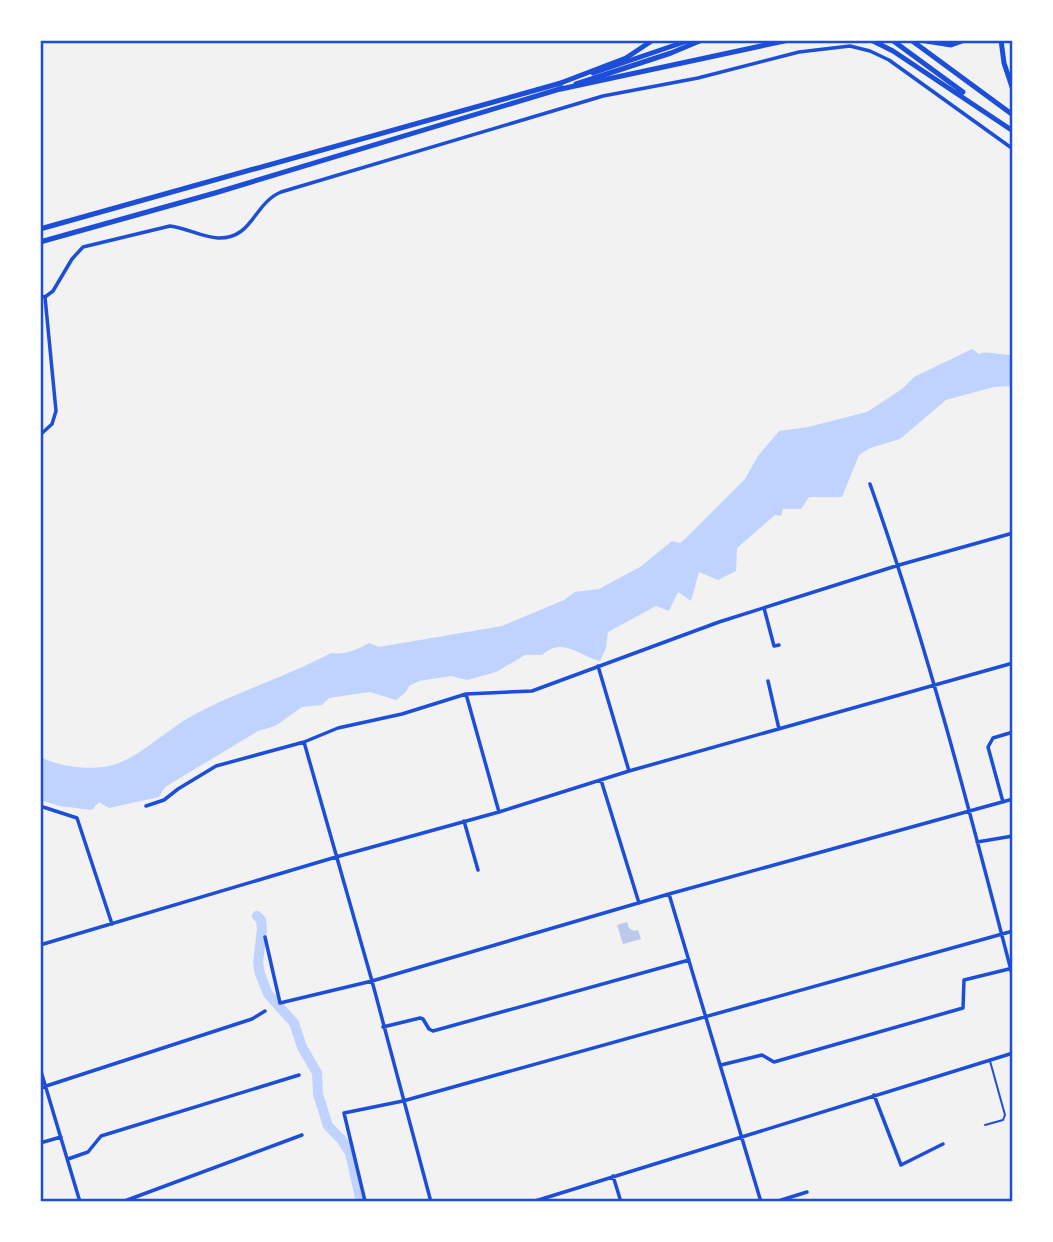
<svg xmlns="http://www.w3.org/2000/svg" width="1053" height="1242" font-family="'IBM Plex Sans',sans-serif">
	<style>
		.water { fill: #bfd3fe }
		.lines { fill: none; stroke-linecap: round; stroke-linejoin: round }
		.river { stroke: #bfd3fe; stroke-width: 10 }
		.building { fill: #bdc9ec }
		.service { stroke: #1d4ed8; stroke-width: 2 }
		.minor { stroke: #1d4ed8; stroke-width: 3.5 }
		.primary { stroke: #1d4ed8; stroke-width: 5 }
		.trunk { stroke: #1d4ed8; stroke-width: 5 }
		.neatline { fill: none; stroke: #1d4ed8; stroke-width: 2.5 }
	</style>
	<rect width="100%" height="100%" fill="#f2f2f2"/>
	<!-- water -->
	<path class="water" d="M 972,349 L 979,354 C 990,350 1001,356 1013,355 L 1013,386 L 994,387 L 946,400 L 900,439 L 870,448 L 859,455 L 842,497 L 809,497 L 801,509 L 783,509 L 781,516 L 775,515 L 737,548 L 736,571 L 718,580 L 699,572 L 691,601 L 678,592 L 669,611 L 656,606 L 608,632 L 606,648 L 600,661 C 579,656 563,636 542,655 L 525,655 L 496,672 L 467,680 L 451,676 L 419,681 L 409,686 L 406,692 L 396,700 L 370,692 L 329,698 L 322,705 L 302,707 L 275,726 L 258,731 L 165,787 L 159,797 L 109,808 L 99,802 L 92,810 L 60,806 L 40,800 L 40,756 C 55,767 95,771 113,765 C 138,758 167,730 190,717 C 235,692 286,677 331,653 C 345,655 356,650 369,643 L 379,647 L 502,626 L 564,600 L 575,592 L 599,589 L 640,567 L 672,541 L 680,543 L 685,539 L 745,479 L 758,456 L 779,431 L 808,427 L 867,412 L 902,389 L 914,377 Z"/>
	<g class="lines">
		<!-- river -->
		<path class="river" d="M 257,916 L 261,920 L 262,929 L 258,963 L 260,974 L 268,994 L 294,1023 L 302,1047 L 317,1073 L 318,1094 L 328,1126 L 341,1139 L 350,1153 L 361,1202"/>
	</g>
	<!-- building -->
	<path class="building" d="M 627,922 L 629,928 L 634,931 L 638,930 L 641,939 L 623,944 L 617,925 Z"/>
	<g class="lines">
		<!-- service -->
		<path class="service" d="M 985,1125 L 1003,1120 L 1005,1115 L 990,1061"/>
		<!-- minor -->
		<path class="minor" d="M 40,296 L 45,297 L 53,291 L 72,259 L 83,247 L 170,226 C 187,228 201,237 218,238 C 253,239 253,204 281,192 L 603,96 L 698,78 L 799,52 L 850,46 L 870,51 L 889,60 L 1013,149
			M 40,435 L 52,424 L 56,411 L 45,297
			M 870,484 C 927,645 970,812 1013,978
			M 764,608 L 774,646 L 779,645
			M 598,666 L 629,771
			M 768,681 L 779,729
			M 466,694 L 499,812
			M 304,742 L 372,981 L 431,1202
			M 601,780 L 639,903
			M 1003,802 L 988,747 L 993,738 L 1013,732
			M 40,806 L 77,818 L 112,924
			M 146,806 L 164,800 L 178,789 L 216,766 L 304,742 L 338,728 L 402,714 L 466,694 L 532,691 L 719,622 L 899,565 L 1013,533
			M 464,821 L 478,870
			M 977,842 L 1013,836
			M 669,894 L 761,1202
			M 265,937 L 280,1003 L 372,981 L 669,894 L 1013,799
			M 40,945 L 336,857 L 499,812 L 629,771 L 1013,663
			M 383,1027 L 420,1018 L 423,1019 L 429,1029 L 433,1031 L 689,960
			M 721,1065 L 762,1055 L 774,1062 L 963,1008 L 964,980 L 1013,968
			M 40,1068 L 80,1202
			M 40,1088 L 252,1019 L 265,1011
			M 874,1095 L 901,1165 L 943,1144
			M 40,1143 L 61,1137
			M 68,1159 L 88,1152 L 101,1136 L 299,1075
			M 613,1176 L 621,1202
			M 365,1201 L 344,1113 L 403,1101 L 1013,931
			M 122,1202 L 302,1135
			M 532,1202 L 1013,1053
			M 775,1202 L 807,1192"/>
		<!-- primary -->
		<path class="primary" d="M 593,73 L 690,40
			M 576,84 L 671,53 L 702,40
			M 40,229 L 561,83
			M 40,242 L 215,193 L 563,88"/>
		<!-- trunk -->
		<path class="trunk" d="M 871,40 L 893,51 L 1013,131
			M 892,40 L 963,92
			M 911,40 L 1013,115
			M 920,40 L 951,45 L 965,40
			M 1001,40 L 1004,63 L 1013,90
			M 558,84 L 626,58 L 653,40
			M 561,89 L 789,40"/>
	</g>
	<!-- border -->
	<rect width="1053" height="1242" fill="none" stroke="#ffffff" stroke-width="84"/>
	<rect x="42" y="42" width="969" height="1158" class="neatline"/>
</svg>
